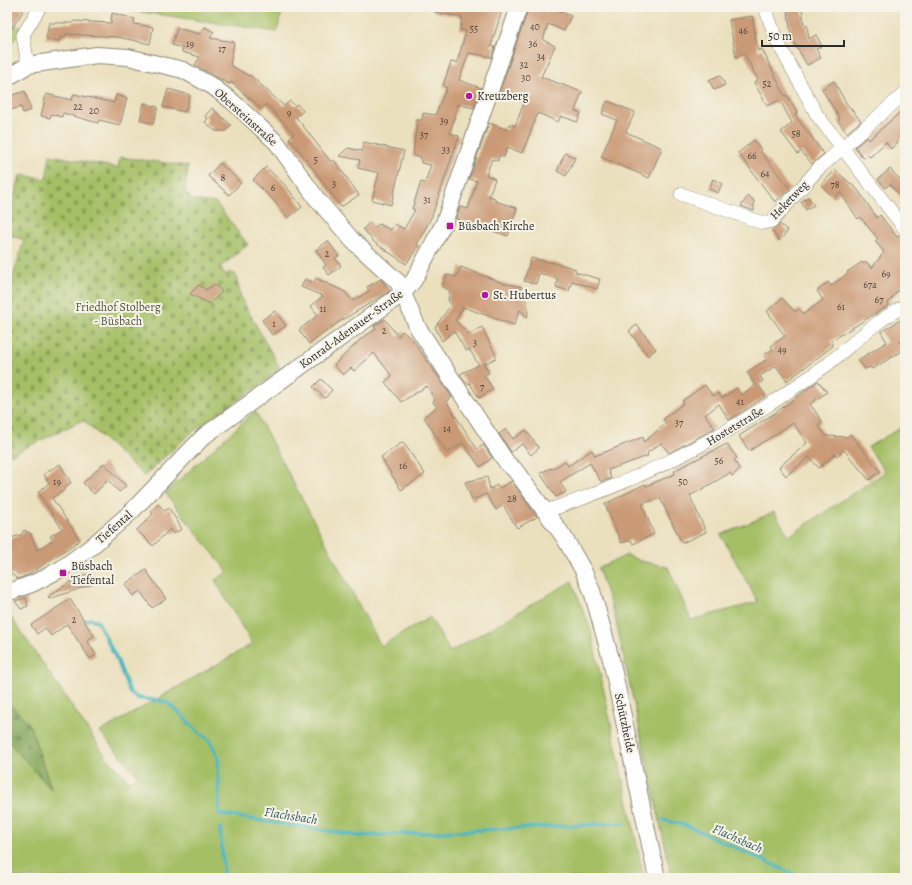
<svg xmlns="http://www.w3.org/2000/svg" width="912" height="885" font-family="Alegreya,serif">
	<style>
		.green { fill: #a4bf65; stroke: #687548 }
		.forest { fill: url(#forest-firs); stroke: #576842 }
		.cemetery { fill: url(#cemetery-stones); stroke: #687548 }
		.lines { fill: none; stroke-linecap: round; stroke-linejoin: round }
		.stream { stroke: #46b5bf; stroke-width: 3.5 }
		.building { fill: #ca9974 }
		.minor-casing { stroke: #8b8674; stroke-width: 14 }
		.tertiary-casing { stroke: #8b8674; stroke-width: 18 }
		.minor { stroke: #fff; stroke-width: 13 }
		.tertiary { stroke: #fff; stroke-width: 16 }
		.poi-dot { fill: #b5179e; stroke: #f7f3e8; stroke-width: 1.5 }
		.labels { text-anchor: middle; stroke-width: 4; stroke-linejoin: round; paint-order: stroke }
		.number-label { font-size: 10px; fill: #53463d }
		.poi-label { font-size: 12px; fill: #2b2b2b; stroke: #f7f3e8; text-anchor: start }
		.street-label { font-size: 12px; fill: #2b2b2b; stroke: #f7f3e8 }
		.park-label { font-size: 12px; fill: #4f573c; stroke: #f7f3e8 }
		.water-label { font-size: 13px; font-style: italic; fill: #345b5f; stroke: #f7f3e8 }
	</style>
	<defs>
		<pattern id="forest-firs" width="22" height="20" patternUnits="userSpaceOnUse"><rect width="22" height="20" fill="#83a65a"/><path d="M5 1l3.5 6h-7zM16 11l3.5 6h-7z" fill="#6b874b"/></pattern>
		<pattern id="cemetery-stones" width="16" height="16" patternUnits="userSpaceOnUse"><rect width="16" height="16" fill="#a4bf65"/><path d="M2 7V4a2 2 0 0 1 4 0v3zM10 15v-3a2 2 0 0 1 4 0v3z" fill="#869b53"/></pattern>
	</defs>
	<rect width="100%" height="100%" fill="#f7f3e8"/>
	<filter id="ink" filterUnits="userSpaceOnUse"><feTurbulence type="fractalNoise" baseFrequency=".025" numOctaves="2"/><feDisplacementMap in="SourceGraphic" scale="8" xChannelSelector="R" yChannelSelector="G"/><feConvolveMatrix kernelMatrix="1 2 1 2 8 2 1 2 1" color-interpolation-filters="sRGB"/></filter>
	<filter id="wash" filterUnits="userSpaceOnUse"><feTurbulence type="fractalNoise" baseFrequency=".012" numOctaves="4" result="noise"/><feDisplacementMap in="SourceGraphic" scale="16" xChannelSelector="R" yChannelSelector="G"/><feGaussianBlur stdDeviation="0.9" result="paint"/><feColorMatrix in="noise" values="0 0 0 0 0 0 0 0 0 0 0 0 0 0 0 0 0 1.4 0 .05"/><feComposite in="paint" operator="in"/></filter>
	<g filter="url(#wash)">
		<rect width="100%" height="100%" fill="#ebe0be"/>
		<!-- green -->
		<path class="green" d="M 130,7 L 283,7 L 277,32 L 129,10 Z
			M 7,21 L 21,28 L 14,40 L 7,46 Z
			M 255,411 L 381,646 L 430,617 L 450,652 L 572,581 L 591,631 L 644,878 L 7,878 L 7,740 L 51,788 L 29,723 L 7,701 L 7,615 L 9,614 L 107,758 L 129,781 L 139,777 L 100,732 L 252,644 L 215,580 L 228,572 L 165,493 Z
			M 905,425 L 905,878 L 672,878 L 615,617 L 598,568 L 627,555 L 640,561 L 668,567 L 691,620 L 758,602 L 721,535 L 774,512 L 789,536 L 885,472 L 868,447 Z"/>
		<!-- forest -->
		<path class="forest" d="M 7,701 L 29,723 L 51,789 L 7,740 Z"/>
		<!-- cemetery -->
		<path class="cemetery" d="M 50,155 L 118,168 L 120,157 L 188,166 L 185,192 L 192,200 L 216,203 L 248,245 L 220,267 L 225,275 L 230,272 L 236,275 L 241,298 L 281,370 L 191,433 L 144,476 L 83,420 L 10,455 L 7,411 L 7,297 L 24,240 L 7,234 L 7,228 L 20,175 L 46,179 Z"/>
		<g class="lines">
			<!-- stream -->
			<path class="stream" d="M 85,620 L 92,619 L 98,622 L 118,662 L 130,693 L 137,698 L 163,701 L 172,706 L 195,729 L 210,741 L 218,757 L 219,814 L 360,836 L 624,823
				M 663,820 L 688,826 L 802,878
				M 220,828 L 224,878"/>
		</g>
		<g id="blocks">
			<!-- building -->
			<path class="building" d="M 7,7 L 16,7 L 23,11 L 7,36 Z
				M 434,7 L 503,7 L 491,46 L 495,47 L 492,57 L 469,53 L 459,80 L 481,88 L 474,108 L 458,104 L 450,133 L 459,136 L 432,216 L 417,244 L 419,246 L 406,264 L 374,242 L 363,229 L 370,222 L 375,227 L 379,224 L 391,230 L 395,224 L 404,229 L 415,210 L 412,209 L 421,182 L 425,183 L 431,165 L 421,163 L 421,157 L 413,156 L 417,120 L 422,120 L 423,113 L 435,115 L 447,88 L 443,86 L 451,62 L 457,63 L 466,31 L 460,30 L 462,17 L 434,12 Z
				M 529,7 L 546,13 L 549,7 L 560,7 L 559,11 L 571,16 L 564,31 L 548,24 L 543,40 L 555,46 L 541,77 L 582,92 L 575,111 L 581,113 L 577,122 L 561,116 L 558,122 L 538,113 L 522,153 L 507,147 L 504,157 L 499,155 L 498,161 L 492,159 L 486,175 L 495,179 L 489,196 L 495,198 L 495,201 L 517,208 L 508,236 L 456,219 L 460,207 L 468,209 L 477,181 L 469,179 L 489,123 L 507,130 L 509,124 L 515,126 L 524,103 L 499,93 Z
				M 787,7 L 802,7 L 804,25 L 807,25 L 809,39 L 816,35 L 822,46 L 816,49 L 821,58 L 807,65 L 789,34 L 791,34 Z
				M 112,13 L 135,19 L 134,24 L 153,27 L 150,44 L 118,37 L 66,34 L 65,37 L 60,37 L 60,41 L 46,39 L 49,23 L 73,23 L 74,21 L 111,23 Z
				M 752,16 L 758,51 L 762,49 L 785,96 L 787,95 L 797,113 L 795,115 L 824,154 L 812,164 L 801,151 L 798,154 L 781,132 L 792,123 L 782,104 L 778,101 L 767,106 L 754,82 L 758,80 L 744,53 L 736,57 L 729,20 Z
				M 205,27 L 214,32 L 210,38 L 234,42 L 230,65 L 249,76 L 250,75 L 284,106 L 290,101 L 295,106 L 297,104 L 303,111 L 296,117 L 331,162 L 334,160 L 359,195 L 341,207 L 303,155 L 289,138 L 294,134 L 266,104 L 262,109 L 231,82 L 229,84 L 195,65 L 200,57 L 182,52 L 183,48 L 172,45 L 177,28 L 200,34 Z
				M 720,75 L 725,85 L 714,90 L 709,80 Z
				M 834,81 L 846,103 L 861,121 L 847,133 L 838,121 L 840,119 L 822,89 Z
				M 168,89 L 190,95 L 185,112 L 163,107 Z
				M 25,91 L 31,110 L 23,113 L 21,107 L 7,111 L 7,97 Z
				M 46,94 L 72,100 L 74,94 L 114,103 L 116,95 L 127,98 L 120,125 L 99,120 L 98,123 L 63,113 L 62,117 L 51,114 L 50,118 L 41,116 Z
				M 607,101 L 635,112 L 626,132 L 662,148 L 649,178 L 601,157 L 617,120 L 602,114 Z
				M 144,103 L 158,107 L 153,124 L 140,120 Z
				M 212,108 L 231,125 L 226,131 L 215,131 L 205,122 L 208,118 L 205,116 Z
				M 905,108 L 905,135 L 891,149 L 886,142 L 870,157 L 868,155 L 863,158 L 855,147 L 867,137 L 869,140 Z
				M 754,140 L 761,150 L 760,151 L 790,189 L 775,202 L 738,153 Z
				M 364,142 L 404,151 L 391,205 L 372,200 L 379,173 L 358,168 L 360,160 L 339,156 L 348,148 L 362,151 Z
				M 565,153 L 575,158 L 566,176 L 557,171 Z
				M 220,163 L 241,183 L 229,195 L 208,176 Z
				M 266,167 L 286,186 L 302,207 L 288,218 L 276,203 L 253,180 Z
				M 890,169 L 905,185 L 905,202 L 890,184 L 885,188 L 878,179 Z
				M 835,170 L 858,190 L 877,218 L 880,215 L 897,237 L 900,235 L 905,240 L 905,282 L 888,303 L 889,305 L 831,341 L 833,346 L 787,381 L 776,366 L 760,376 L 763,381 L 758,384 L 766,396 L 731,419 L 729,420 L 719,404 L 705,415 L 715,428 L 669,453 L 661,443 L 647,453 L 648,456 L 608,470 L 611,479 L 601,482 L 590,463 L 560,482 L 566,492 L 556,497 L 540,473 L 551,468 L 552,469 L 565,461 L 568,466 L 592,450 L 595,456 L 643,437 L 644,442 L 666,423 L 663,419 L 684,403 L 682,401 L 705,385 L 713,396 L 718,393 L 722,398 L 737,388 L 741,395 L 755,386 L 747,372 L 766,360 L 764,355 L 773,349 L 771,346 L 785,336 L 767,311 L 782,298 L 795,312 L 799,309 L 804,314 L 823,300 L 817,291 L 828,282 L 831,286 L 848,273 L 847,272 L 862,262 L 863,264 L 866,262 L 872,268 L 884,252 L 875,241 L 878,239 L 860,217 L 858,219 L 840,192 L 834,198 L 821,185 Z
				M 713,179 L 722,183 L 718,193 L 709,189 Z
				M 748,196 L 754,201 L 754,211 L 741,206 Z
				M 808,197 L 814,205 L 806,210 L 801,202 Z
				M 780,224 L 788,231 L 779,241 L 772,231 Z
				M 328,241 L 339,256 L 335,258 L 341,266 L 329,275 L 323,267 L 326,265 L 316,250 Z
				M 531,258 L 563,265 L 576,269 L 575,272 L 600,279 L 597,289 L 572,281 L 569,291 L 556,287 L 558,279 L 539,273 L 536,284 L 524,281 Z
				M 461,267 L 503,283 L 522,287 L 520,294 L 527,302 L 528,318 L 520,310 L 514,325 L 463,307 L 455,321 L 469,334 L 482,327 L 496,356 L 496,358 L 484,364 L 489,373 L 484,375 L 493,389 L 479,398 L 470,383 L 467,384 L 460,374 L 479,365 L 469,349 L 466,351 L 454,331 L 442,341 L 435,327 L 452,304 L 449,302 L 448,300 L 450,291 L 442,286 L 446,276 L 448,275 L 456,277 Z
				M 316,278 L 345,292 L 353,301 L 369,291 L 367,287 L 381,279 L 390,291 L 339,322 L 309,344 L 299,330 L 318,315 L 311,306 L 323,296 L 301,287 L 305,279 L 314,283 Z
				M 215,284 L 222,292 L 210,304 L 190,294 L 199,285 L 206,290 Z
				M 275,311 L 286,326 L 272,335 L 262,320 Z
				M 905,317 L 905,340 L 900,342 L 904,350 L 872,369 L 870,367 L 865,369 L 858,360 L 887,342 L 881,332 Z
				M 385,319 L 398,337 L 402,331 L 412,339 L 452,397 L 446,401 L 477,449 L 484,445 L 492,458 L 480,467 L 463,443 L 447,453 L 424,417 L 437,407 L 433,402 L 435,400 L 427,386 L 401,402 L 385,382 L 392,376 L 374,353 L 354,371 L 351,368 L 343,375 L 334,365 L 362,338 L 376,329 L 374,326 Z
				M 637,325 L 656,349 L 648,356 L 629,331 Z
				M 321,379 L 332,390 L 325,398 L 313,387 Z
				M 818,381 L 827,392 L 810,404 L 822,421 L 818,425 L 826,436 L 847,437 L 850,434 L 880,471 L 869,480 L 844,450 L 837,456 L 835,454 L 819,468 L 809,457 L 786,476 L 779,467 L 807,443 L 793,423 L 749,451 L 739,436 L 775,413 Z
				M 506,429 L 513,439 L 526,430 L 539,448 L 531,455 L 522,444 L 511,452 L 499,434 Z
				M 403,442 L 425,474 L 401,490 L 381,457 Z
				M 727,444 L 737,458 L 734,460 L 740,469 L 732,476 L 730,473 L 690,496 L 706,532 L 682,543 L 660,498 L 642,504 L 654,534 L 633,544 L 631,540 L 621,543 L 605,504 L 645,484 L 646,486 L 675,474 L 674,471 L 679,468 Z
				M 104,463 L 126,486 L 119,492 L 108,480 L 94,494 L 83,483 Z
				M 60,464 L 71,483 L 65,487 L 66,489 L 52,498 L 80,540 L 28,575 L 17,579 L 12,574 L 7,578 L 7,539 L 21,535 L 24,530 L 30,533 L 37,550 L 53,540 L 50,536 L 62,529 L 38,492 L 49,483 L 44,474 Z
				M 487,477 L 490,489 L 497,485 L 499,488 L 512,481 L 537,517 L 517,528 L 503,505 L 496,510 L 486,494 L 472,500 L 465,482 Z
				M 158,504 L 165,511 L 169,508 L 182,529 L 173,534 L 170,529 L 153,546 L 137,530 L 153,514 L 151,512 Z
				M 146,570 L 166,599 L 152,608 L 140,591 L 133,596 L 125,584 Z
				M 87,574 L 93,584 L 49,599 L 48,597 L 70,582 Z
				M 26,598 L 28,606 L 21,609 L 15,601 Z
				M 70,599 L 94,636 L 87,640 L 96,655 L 90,659 L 67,624 L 51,636 L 45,628 L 37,634 L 31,625 Z"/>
		</g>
	</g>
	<g filter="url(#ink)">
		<use href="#blocks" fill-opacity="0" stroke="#8b8674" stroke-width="1"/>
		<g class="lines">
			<!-- minor casing -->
			<g class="minor-casing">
				<path id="minor" d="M 765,7 L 776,39 L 817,115 L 905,229
					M 28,65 L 23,35 L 40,7
					M 681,194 L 763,223 L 772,221 L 818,169 L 905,93
					M 546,511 C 636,482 718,441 795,387 C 806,380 817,372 828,364 C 853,344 876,320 905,306"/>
			</g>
			<!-- tertiary casing -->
			<g class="tertiary-casing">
				<path id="tertiary" d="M 7,78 L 28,65 L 97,55 L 128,57 L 183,70 L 212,86 L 233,102 L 277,143 L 317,199 L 353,241 L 398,282 L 418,328 L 507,463 L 515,470 L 564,537 L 583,570 L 592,591 L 611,659 L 657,878
					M 7,593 L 34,583 L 61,569 L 91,547 L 131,512 L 204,436 L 403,293 L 414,280 L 444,223 L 519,7"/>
			</g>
			<!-- minor -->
			<use href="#minor" class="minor"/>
			<!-- tertiary -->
			<use href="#tertiary" class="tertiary"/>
		</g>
	</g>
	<!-- markers -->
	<g class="poi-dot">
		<circle cx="469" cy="96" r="4"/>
		<rect x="446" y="222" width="8" height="8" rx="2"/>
		<circle cx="485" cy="295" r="4"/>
		<rect x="59" y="569" width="8" height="8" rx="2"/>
	</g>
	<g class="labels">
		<!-- number labels -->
		<g class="number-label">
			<text x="535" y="30">40</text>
			<text x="474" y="32">55</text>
			<text x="743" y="34">46</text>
			<text x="190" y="47">19</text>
			<text x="533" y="47">36</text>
			<text x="222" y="52">17</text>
			<text x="541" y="60">34</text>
			<text x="524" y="68">32</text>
			<text x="526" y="81">30</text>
			<text x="767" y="87">52</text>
			<text x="78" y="110">22</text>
			<text x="94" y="114">20</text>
			<text x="289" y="116">9</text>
			<text x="444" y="124">39</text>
			<text x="796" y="137">58</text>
			<text x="424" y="138">37</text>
			<text x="446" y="153">33</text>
			<text x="752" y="159">66</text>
			<text x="316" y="163">5</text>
			<text x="765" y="177">64</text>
			<text x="223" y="181">8</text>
			<text x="334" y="187">3</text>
			<text x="835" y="188">78</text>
			<text x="273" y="191">6</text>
			<text x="427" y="203">31</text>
			<text x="327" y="257">2</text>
			<text x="886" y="277">69</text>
			<text x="870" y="288">67a</text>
			<text x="879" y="303">67</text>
			<text x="841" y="310">61</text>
			<text x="323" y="312">11</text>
			<text x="274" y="327">1</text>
			<text x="447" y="330">1</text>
			<text x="384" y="334">2</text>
			<text x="475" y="346">3</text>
			<text x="782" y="353">49</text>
			<text x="482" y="390">7</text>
			<text x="740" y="405">41</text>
			<text x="679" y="426">37</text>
			<text x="447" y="432">14</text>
			<text x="719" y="464">56</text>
			<text x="403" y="469">16</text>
			<text x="57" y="485">19</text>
			<text x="683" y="485">50</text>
			<text x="512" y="502">28</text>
			<text x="74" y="623">2</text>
		</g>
		<!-- poi labels -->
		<g class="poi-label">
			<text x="477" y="100">Kreuzberg</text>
			<text x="458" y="230">Büsbach Kirche</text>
			<text x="493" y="299">St. Hubertus</text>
			<text x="71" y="570">Büsbach<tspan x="71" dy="14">Tiefental</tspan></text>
		</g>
		<!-- street labels -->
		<g class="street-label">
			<text transform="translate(246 117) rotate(42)" y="4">Obersteinstraße</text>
			<text transform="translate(789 200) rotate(-46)" y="4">Heketweg</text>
			<text transform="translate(351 329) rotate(-36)" y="4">Konrad-Adenauer-Straße</text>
			<text transform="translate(735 426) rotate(-31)" y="4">Hostetstraße</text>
			<text transform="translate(114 527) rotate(-41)" y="4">Tiefental</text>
			<text transform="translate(625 723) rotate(78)" y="4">Schützheide</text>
		</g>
		<!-- park labels -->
		<g class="park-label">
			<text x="118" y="311">Friedhof Stolberg<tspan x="118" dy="14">- Büsbach</tspan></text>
		</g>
		<!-- water labels -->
		<g class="water-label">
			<text transform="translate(291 815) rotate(9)" y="5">Flachsbach</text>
			<text transform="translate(738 838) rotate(24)" y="5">Flachsbach</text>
		</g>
	</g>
	<!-- margin -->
	<rect width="912" height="885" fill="none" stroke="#f7f3e8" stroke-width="24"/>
	<!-- scale -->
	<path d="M762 40v6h82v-6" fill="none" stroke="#2b2b2b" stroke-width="2"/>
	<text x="768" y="40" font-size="12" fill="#2b2b2b" stroke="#f7f3e8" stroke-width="3" paint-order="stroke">50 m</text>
</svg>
